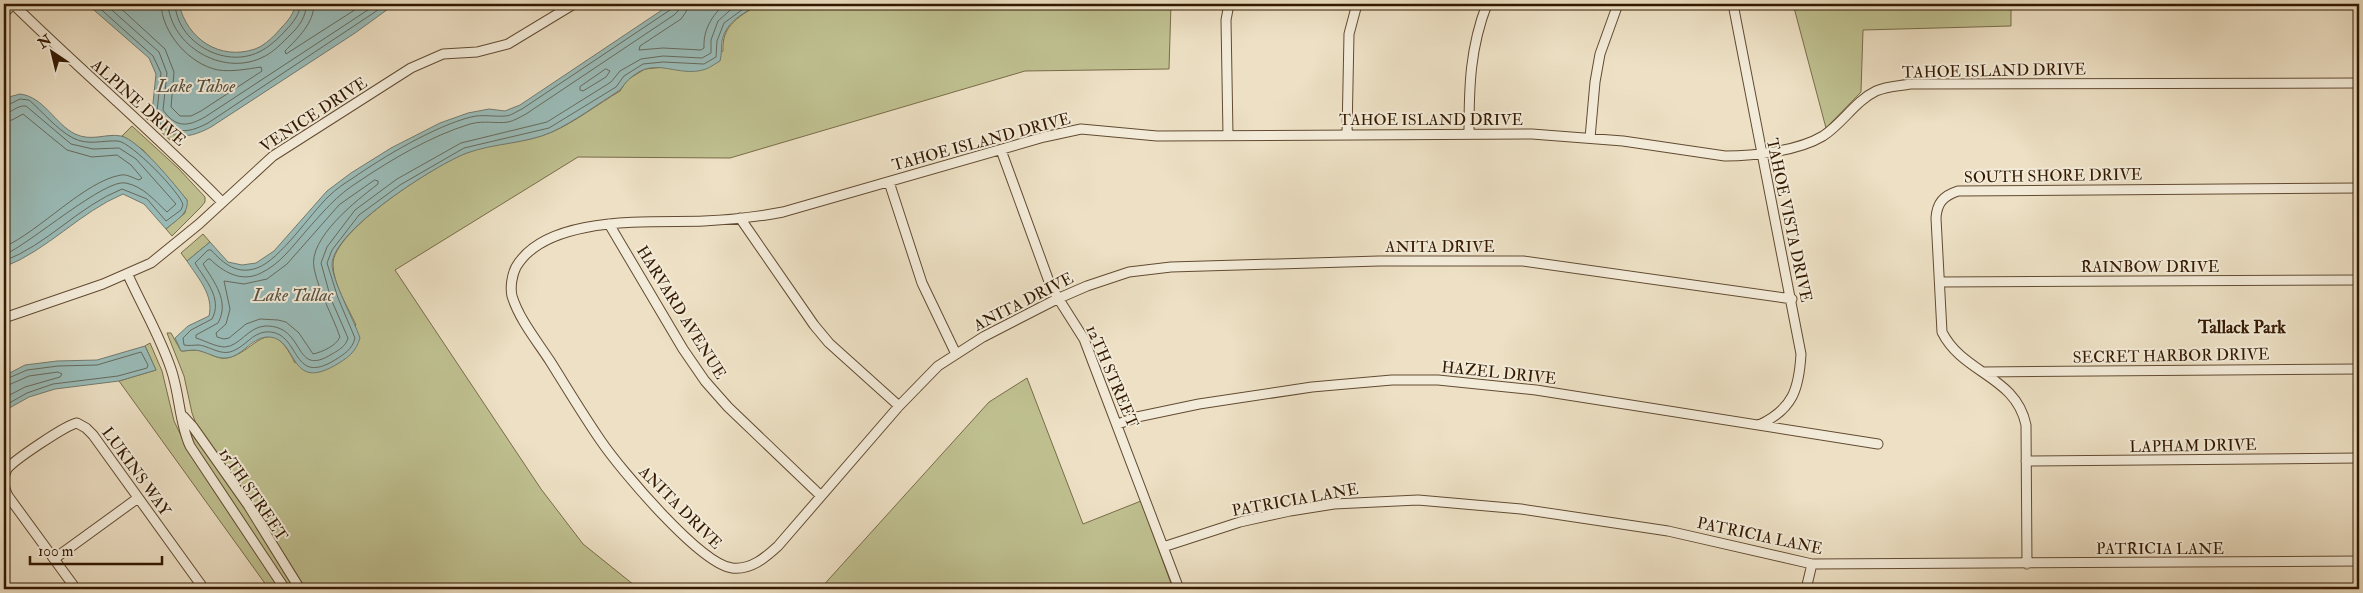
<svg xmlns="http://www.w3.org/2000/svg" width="2363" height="593" font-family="'IM FELL Double Pica',serif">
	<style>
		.green { fill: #bfc090; stroke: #796c48 }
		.water { fill: #9abcb9; stroke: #717b6f }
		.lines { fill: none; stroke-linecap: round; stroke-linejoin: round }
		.shore { stroke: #666a5c; stroke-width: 1 }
		.minor-casing { stroke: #624b31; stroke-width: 11 }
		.minor { stroke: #f3ebd9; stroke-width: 9 }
		.labels { text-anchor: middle; stroke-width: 4; stroke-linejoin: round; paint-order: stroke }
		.street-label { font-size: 16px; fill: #331900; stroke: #f3ebd9 }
		.water-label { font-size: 18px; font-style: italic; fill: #575241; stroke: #f3ebd9 }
		.neighbourhood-label { font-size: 18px; font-weight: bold; fill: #331900; stroke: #f3ebd9 }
	</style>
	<rect width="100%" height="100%" fill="#ede0c4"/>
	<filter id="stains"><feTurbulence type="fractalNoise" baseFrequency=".004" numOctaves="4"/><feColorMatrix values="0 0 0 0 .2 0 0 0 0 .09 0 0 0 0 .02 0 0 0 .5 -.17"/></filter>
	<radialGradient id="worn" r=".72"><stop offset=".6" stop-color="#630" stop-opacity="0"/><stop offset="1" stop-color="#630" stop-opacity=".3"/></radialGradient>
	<!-- green -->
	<path class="green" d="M 760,4 L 1171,4 L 1169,69 L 1025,71 L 730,158 L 578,157 L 395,270 L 541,489 L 583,544 L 639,589 L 306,589 L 273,540 L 247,494 L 198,429 L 192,413 L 184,376 L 167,333 L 171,333 L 181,351 C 186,351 192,350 197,350 C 207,351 217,360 227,358 C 257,352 269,310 295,363 L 356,325 C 348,308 333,283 333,265 C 331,231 437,164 466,153 C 493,142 525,144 552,132 C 575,122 598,104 620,91 L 627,80 L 645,69 L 664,67 L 688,70 L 723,51 C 721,25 741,15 760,4 Z
		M 1793,4 L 2011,4 L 2011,26 L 1863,30 L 1861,92 L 1826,128 Z
		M 152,113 L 163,128 L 176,136 L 172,142 L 146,118 Z
		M 132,126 L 179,169 L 205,197 L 205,202 L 201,207 L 172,236 L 166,229 L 185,213 L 187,200 L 143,150 L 122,136 Z
		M 203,234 L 210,242 L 187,261 L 181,253 Z
		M 150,343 L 162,371 L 174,421 L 189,452 L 280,589 L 269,589 L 119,381 L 156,370 L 145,346 Z
		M 1027,378 L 1083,524 L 1141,501 L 1173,589 L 820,589 L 989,402 Z
		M 191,433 L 244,505 L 297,589 L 290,589 L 228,495 L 199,454 L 189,434 Z"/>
	<!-- water -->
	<path class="water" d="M 87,4 L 179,4 C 187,39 220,61 255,49 C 266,45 275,35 282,27 C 288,21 295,12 295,4 L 395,4 L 355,33 L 211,127 C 183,142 170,138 152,113 L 156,74 L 149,58 Z
		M 671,4 L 760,4 C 744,13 726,21 722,41 C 721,48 722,54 720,61 C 716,63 711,67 706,69 C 674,80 650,48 620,90 C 598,104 575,121 552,132 C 525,144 494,143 467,153 C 437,164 333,230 332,264 C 332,281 354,320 360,338 C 356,351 350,356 339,363 C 286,396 300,335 266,337 C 250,339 242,357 226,358 C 218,359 208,353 200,351 C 194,349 187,351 181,351 L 175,338 L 188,326 L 209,316 C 214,295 198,278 187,261 L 210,242 L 228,262 L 242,265 L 256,263 L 274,251 L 327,191 L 351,173 L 391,148 L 440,123 L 468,113 L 489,109 L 505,111 L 520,105 Z
		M 20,94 C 44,97 55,124 75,134 C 92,142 106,133 121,136 C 139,140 175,185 187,200 C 189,214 176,220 166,229 L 144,204 L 123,194 C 80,212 48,250 4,267 L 4,104 L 9,97 Z
		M 145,346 L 156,370 L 119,381 L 55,389 L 29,397 L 4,411 L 4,376 L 25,365 L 57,361 L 97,360 Z"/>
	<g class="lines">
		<!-- shore -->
		<path class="shore" d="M 95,4 L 153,56 L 161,73 L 157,112 C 173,134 185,135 208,123 L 387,4
			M 105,4 L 159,52 L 167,73 L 163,110 C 176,128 187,127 205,117 L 377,4
			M 116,4 L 165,49 L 174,72 L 171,107 L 180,116 L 191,116 L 201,111 L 262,71 L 261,67 C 247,69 232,72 218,70 C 189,64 162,33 161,4
			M 168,4 C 171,46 222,76 261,58 C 273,53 282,43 291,34 C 299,27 307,15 306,4
			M 175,4 C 177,42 224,69 259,52 C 269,47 278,39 286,30 C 292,24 301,13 300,4
			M 314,4 C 314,23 298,38 285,51 L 286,54 L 364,4
			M 673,4 L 670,10 L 522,109 C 517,111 511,116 505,116 C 493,117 483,114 471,117 C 435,126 383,157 353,178 C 345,183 336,189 329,196 C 310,214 280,260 257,268 C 237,275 224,264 211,250 L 208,250 L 195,263 C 205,280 223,298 212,319 L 191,330 L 183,338 L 184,345 C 189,346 194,345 199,345 C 212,347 222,357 235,350 C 246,345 252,334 265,332 C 302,329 289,388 335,360 C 344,354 352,350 355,338 L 338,298 L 327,263 L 332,250 L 359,215 L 400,185 L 464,148 L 549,128 L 616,87 L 624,76 L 643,64 L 663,62 L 704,64 L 716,57 L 717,41 L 724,23 L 750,4
			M 679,4 L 678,11 L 674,15 L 526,114 C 520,117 514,121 508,122 C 497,124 485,120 470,124 C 431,136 392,159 358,182 C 337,195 322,213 306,231 C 292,247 280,264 261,273 C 242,283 223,272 210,259 L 208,259 L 203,264 C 214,282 230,301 218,323 L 196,335 L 196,338 C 203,340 216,347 225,347 C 240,346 248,327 265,326 C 307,325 292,379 332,354 C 339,350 346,346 348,338 L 331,299 L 321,263 L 327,247 L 355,210 L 397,179 L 461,143 L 547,122 L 611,82 L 620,71 L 641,59 L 663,56 L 702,58 L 711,53 L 711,40 L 718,21 L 737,4
			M 687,4 L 686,12 L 681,19 L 640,46 L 639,50 L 663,48 L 701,50 L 704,48 C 703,30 712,15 725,4
			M 606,69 L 610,71 L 606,77 L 583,91 L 580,90 L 580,87 Z
			M 4,107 L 20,99 L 29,100 C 43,112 56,129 73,138 C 88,146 103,140 118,141 C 131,142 181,193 183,205 L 181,210 L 166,221 L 147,199 L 122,189 C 79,206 47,245 4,261
			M 4,113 C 13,113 16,105 26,106 L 71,144 L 93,149 L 119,148 L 136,159 L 176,204 L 167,212 C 154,200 144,187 126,183 C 105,178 30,244 4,255
			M 4,121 L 12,120 L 23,114 L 67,150 L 92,157 L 117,155 L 131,165 L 142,178 L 139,180 C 133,178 127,174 121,175 C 85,181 40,231 4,247
			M 375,180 L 378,181 L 378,184 C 357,200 308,238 314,268 C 319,293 332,314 340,337 C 336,346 322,352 313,354 L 299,333 L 286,322 L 278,320 L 260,319 L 246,324 L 229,338 L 224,339 L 217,337 L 216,333 L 226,324 L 230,309 L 224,281 L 244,284 L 267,279 L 287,264 L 339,205 Z
			M 4,380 L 27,370 L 58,366 L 97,365 L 141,352 L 148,365 L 147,368 L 118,376 L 53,384 L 27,393 L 4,406
			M 4,387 L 29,376 L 58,372 L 62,374 L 60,377 L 25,387 L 4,398"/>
		<!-- minor casing -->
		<g class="minor-casing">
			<path id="minor" d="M 13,4 C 81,71 155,133 222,202
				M 1733,4 L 1801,354 C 1799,389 1793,409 1759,425
				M 4,13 L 13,4
				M 1469,133 C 1469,86 1470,48 1487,4
				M 1347,134 L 1349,34 L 1357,4
				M 1228,135 L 1226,20 L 1229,4
				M 1590,138 L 1595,82 L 1600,54 L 1618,4
				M 1001,150 L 1051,287 L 1084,339 L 1179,589
				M 889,182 L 922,283 L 956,354
				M 740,218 L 814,325 L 829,343 L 899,406
				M 609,224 L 683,349 L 705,381 L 728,407 L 821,496
				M 128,275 C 142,306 160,336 171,369 C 180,395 179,422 190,446 L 285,589
				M 1940,282 L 2359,280
				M 1792,299 L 1523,261 L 1379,261 L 1171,267 L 1129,272 L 1087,286 L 1057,299 L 983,337 L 938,366 L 899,406 L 778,546 C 765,558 751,570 732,568 C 700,564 620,469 601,441 C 583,415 567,388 550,361 C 537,341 519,319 512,296 C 510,287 512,275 516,267 C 547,214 652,223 704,221 C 731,220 757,217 783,212 L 1044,137 L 1081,129 L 1157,136 L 1532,134 L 1623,141 L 1725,156 C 1754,156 1798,151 1823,136 C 1843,123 1855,101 1876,91 C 1887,86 1899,86 1910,84 L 2359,83
				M 4,318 L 103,284 L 151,263 L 199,224 L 273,156 L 411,68 L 443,54 L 477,52 L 508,44 L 574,4
				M 1983,372 L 2359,369
				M 183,416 L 193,427 L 248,505 L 300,589
				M 1118,424 L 1137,417 L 1199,404 L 1312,387 L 1392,380 L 1438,380 L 1536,390 L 1878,444
				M 2026,461 L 2359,458
				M 1163,547 L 1240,522 L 1290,511 L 1334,504 L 1418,500 L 1521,509 L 1668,531 L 1812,564 L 2359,561
				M 54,559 L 138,498
				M 2027,564 L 2026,425 C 2016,376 1963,374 1942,332 L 1936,218 C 1937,203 1943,196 1958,191 L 2359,188
				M 76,589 L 8,496 C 4,488 2,478 7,469 C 14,460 66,425 77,423 L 86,428 L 93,435 L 204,589
				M 1806,589 L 1812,564"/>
		</g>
		<!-- minor -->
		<use href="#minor" class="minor"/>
	</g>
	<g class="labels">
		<!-- street labels -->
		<g class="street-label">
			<text transform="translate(1994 70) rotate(-1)" y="6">TAHOE ISLAND DRIVE</text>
			<text transform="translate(139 102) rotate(42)" y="6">ALPINE DRIVE</text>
			<text transform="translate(313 114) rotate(-33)" y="6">VENICE DRIVE</text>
			<text x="1431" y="125">TAHOE ISLAND DRIVE</text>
			<text transform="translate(981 141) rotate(-15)" y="6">TAHOE ISLAND DRIVE</text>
			<text transform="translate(2053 175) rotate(-1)" y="6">SOUTH SHORE DRIVE</text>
			<text transform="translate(1790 220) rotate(78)" y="6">TAHOE VISTA DRIVE</text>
			<text x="1440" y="252">ANITA DRIVE</text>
			<text x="2150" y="272">RAINBOW DRIVE</text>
			<text transform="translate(1023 301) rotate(-27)" y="6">ANITA DRIVE</text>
			<text transform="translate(682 312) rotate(58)" y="6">HARVARD AVENUE</text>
			<text transform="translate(2171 355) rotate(-1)" y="6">SECRET HARBOR DRIVE</text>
			<text transform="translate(1499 372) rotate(6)" y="6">HAZEL DRIVE</text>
			<text transform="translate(1113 376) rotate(67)" y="6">12TH STREET</text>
			<text transform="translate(2193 445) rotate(-1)" y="6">LAPHAM DRIVE</text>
			<text transform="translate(137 471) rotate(54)" y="6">LUKINS WAY</text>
			<text transform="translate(254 494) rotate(56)" y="6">15TH STREET</text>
			<text transform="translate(1295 499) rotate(-10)" y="6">PATRICIA LANE</text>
			<text transform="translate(681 507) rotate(45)" y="6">ANITA DRIVE</text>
			<text transform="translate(1760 535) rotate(12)" y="6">PATRICIA LANE</text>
			<text x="2160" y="554">PATRICIA LANE</text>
		</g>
		<!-- water labels -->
		<g class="water-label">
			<text x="196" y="92">Lake Tahoe</text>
			<text x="293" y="301">Lake Tallac</text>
		</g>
		<!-- neighbourhood labels -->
		<g class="neighbourhood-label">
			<text x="2242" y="333">Tallack Park</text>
		</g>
	</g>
	<!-- margin -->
	<rect width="2363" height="593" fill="none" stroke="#ede0c4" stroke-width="20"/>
	<rect x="5" y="5" width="2353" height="583" fill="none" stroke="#331900" stroke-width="2.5"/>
	<rect x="10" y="10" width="2343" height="573" fill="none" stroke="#331900"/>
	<!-- north arrow -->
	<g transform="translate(52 52) rotate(325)" stroke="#f3ebd9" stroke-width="4" paint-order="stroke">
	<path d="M0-4L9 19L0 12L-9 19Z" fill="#331900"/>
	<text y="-8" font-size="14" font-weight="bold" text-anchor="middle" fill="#331900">N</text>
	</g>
	<!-- scale -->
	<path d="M30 556v8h132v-8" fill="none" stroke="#331900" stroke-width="2.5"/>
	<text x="38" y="556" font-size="15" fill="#331900" stroke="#f3ebd9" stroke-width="4" paint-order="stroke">100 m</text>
	<rect width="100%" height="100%" filter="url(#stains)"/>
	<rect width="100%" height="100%" fill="url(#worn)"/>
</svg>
